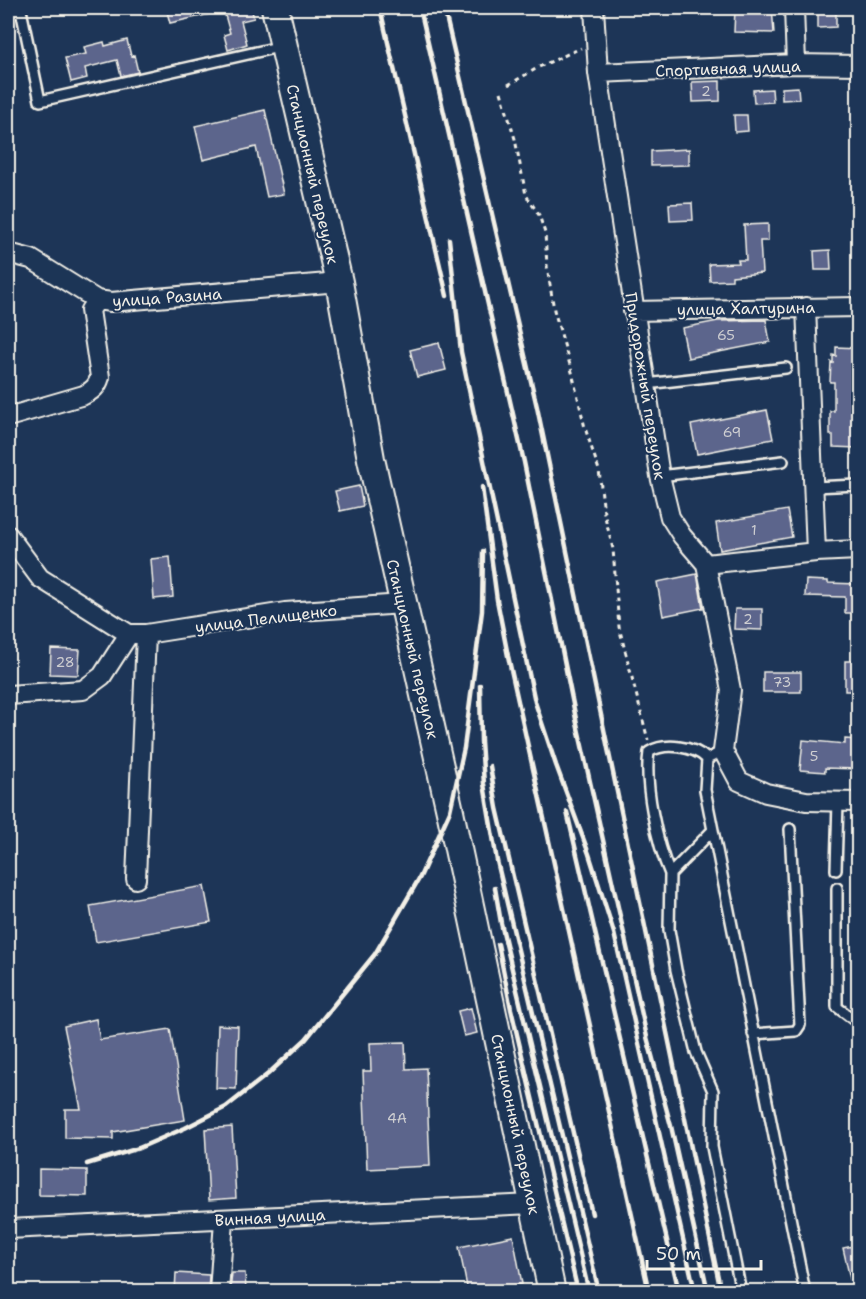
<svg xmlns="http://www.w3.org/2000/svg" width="866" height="1299" font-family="'Shantell Sans',sans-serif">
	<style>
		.building { fill: #5c658c; stroke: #f4f1e8; stroke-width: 1.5 }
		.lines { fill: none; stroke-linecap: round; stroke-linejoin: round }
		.service-casing { stroke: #f4f1e8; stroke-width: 14 }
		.minor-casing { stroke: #f4f1e8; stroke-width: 22 }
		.secondary-casing { stroke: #f4f1e8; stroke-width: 30 }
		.path { stroke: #f4f1e8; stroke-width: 3; stroke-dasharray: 4.5 4.5; stroke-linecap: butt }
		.service { stroke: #1d3557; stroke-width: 9 }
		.minor { stroke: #1d3557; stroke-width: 18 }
		.secondary { stroke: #1d3557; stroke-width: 26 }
		.rail { stroke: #f4f1e8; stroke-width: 4.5 }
		.labels { text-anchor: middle; stroke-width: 4.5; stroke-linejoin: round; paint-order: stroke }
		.number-label { font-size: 14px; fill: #ceced1 }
		.street-label { font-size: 16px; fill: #f4f1e8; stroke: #1d3557 }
	</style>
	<rect width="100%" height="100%" fill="#1d3557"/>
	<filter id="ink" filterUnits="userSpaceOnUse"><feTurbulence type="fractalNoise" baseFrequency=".0167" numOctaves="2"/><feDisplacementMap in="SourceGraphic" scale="12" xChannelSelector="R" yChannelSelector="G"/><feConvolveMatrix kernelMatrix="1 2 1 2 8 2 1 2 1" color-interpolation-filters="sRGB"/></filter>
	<g filter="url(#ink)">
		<!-- building -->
		<path class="building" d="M 166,8 L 214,8 L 215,13 L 170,23 Z
			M 223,8 L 251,8 L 254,18 L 241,21 L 247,44 L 228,50 L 224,35 L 230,33 Z
			M 756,8 L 772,8 L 774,33 L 734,32 L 735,9 L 756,10 Z
			M 818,8 L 836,8 L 836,27 L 818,28 Z
			M 127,40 L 131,56 L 134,55 L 138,72 L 121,76 L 117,60 L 85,68 L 87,78 L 71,82 L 65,58 L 86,54 L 84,47 L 104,42 L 105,46 Z
			M 720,81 L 720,101 L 693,102 L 692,82 Z
			M 798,87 L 799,99 L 782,100 L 782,88 Z
			M 772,89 L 773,102 L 754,103 L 753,90 Z
			M 265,110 L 284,194 L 267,197 L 256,147 L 203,160 L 195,126 Z
			M 734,115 L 747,115 L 748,131 L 735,132 Z
			M 689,149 L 689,165 L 651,166 L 651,151 Z
			M 692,203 L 693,220 L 670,221 L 669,204 Z
			M 768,224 L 768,241 L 760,241 L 762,273 L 732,276 L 732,280 L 710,281 L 709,264 L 739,263 L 738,260 L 746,260 L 744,225 Z
			M 830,250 L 831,270 L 815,270 L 814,251 Z
			M 766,320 L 770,342 L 688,358 L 682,328 L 718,321 Z
			M 439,343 L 446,370 L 417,377 L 410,350 Z
			M 836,347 L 858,348 L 858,448 L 833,447 L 833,435 L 830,435 L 830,411 L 834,411 L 834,382 L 830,382 L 831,362 L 833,363 L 833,355 L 836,356 Z
			M 767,410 L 773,439 L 697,454 L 691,425 Z
			M 359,486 L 363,506 L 340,511 L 335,491 Z
			M 787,510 L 792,537 L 720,550 L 716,523 Z
			M 170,557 L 173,597 L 154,599 L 151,559 Z
			M 697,574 L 703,608 L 663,616 L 657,582 Z
			M 806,580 L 828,581 L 828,583 L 858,584 L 858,613 L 845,613 L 845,597 L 805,596 Z
			M 735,609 L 762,609 L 762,630 L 734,629 Z
			M 51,649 L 80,650 L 78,675 L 50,674 Z
			M 845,661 L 858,661 L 858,691 L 845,691 Z
			M 763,672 L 801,672 L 801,692 L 763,692 Z
			M 845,739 L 858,740 L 858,769 L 825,768 L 825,772 L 800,770 L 803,740 L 845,744 Z
			M 204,886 L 211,922 L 96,942 L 90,906 Z
			M 471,1008 L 477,1033 L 464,1036 L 458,1011 Z
			M 96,1019 L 100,1040 L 170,1029 L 185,1120 L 113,1132 L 113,1139 L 65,1138 L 65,1109 L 81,1109 L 64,1026 Z
			M 218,1025 L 238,1026 L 236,1089 L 216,1088 Z
			M 405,1042 L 406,1069 L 426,1068 L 430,1166 L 367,1169 L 363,1071 L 371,1071 L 370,1043 Z
			M 232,1127 L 236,1198 L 209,1200 L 205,1129 Z
			M 39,1169 L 87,1170 L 87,1196 L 39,1195 Z
			M 513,1236 L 522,1284 L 481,1292 L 468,1292 L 459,1247 Z
			M 858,1245 L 858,1292 L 853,1292 L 843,1248 Z
			M 176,1273 L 209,1275 L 208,1292 L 175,1292 Z
			M 232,1273 L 245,1273 L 246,1292 L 230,1292 Z"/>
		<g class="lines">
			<!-- service casing -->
			<g class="service-casing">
				<path id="service" d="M 8,15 L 21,10 L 40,101 L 283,46
					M 646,384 L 786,368
					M 660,476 L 783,461
					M 813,487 L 858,485
					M 723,751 L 707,759 L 705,790 L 805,1292
					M 712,831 L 670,874 L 669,930 L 676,970 L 696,1052 L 713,1091 L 712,1147 L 741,1292
					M 836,870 L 838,802
					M 670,874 C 657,844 644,785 649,752 C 665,742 694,746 707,759
					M 837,888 L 837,1007 L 858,1023
					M 753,1034 L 796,1031 L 800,1025 L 790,829"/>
			</g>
			<!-- minor casing -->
			<g class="minor-casing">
				<path id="minor" d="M 594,8 L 598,73 L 660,476 L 670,517 L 682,536 L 706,564 L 731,690 L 723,751 L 739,781 L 766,793 L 806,801 L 858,802
					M 794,8 L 796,64
					M 598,73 L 796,64 L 858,65
					M 8,253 L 31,259 L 97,300 L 111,302 L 339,282
					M 806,307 L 816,552
					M 633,311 L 858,307
					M 8,417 L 84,395 C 93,390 97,387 100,377 L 90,310 L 97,300
					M 8,535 L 40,578 L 129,634
					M 706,564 L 816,552 L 858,550
					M 8,695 L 83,690 L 102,676 L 129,634 L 146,634 L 285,612 L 403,604
					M 136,879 L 146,634
					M 8,1229 L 533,1204
					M 219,1292 L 224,1220"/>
			</g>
			<!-- secondary casing -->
			<g class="secondary-casing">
				<path id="secondary" d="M 275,8 L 339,282 L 371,459 L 450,811 L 552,1292"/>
			</g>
			<!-- path -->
			<path class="path" d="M 508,85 L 539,67 L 581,48
				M 501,92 L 515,139 L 526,195 L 539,215 L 545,233 L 547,266 L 554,310 L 572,372 L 585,428 L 599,470 L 604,513 L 613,549 L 619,627 L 648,740"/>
			<!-- service -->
			<use href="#service" class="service"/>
			<!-- minor -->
			<use href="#minor" class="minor"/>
			<!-- secondary -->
			<use href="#secondary" class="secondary"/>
			<!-- rail -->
			<path class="rail" d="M 380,8 L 447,296
				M 420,8 L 524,462 L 576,719 L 647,1037 L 671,1126 L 708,1292
				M 444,8 L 537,407 L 721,1292
				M 449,239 L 461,352 L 535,702 L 556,765 L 589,854 L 614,933 L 695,1292
				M 482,487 L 497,600 L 508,656 L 649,1292
				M 480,685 L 481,741 L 484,784 L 497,861 L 599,1292
				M 490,766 L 497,808 L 592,1214
				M 567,812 L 679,1292
				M 495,888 L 501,923 L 589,1292
				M 498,944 L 511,1009 L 578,1292
				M 87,1164 L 139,1148 L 185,1128 L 226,1107 L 268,1074 L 306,1039 L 375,954 L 420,877 L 450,811 L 464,748 L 482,611 L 483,551"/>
		</g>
	</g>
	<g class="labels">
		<!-- number labels -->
		<g class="number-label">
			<text x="706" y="96">2</text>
			<text x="726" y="340">65</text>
			<text x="732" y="437">69</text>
			<text x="754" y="535">1</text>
			<text x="748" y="624">2</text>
			<text x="65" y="667">28</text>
			<text x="782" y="687">73</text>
			<text x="814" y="761">5</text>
			<text x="397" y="1123">4А</text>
		</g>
		<!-- street labels -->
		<g class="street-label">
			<text transform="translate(728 68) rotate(-2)" y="6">Спортивная улица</text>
			<text transform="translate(313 174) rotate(77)" y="6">Станционный переулок</text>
			<text transform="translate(167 297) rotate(-4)" y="6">улица Разина</text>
			<text transform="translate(746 308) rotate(-1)" y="6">улица Халтурина</text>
			<text transform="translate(646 386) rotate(81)" y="6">Придорожный переулок</text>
			<text transform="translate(266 618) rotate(-7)" y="6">улица Пелищенко</text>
			<text transform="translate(413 649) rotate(77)" y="6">Станционный переулок</text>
			<text transform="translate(516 1124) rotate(78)" y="6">Станционный переулок</text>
			<text transform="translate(270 1217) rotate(-3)" y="6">Винная улица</text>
		</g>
	</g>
	<!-- margin -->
	<rect width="866" height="1299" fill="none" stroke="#1d3557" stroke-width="30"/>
	<rect x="15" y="15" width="836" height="1269" fill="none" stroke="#f4f1e8" stroke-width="2" filter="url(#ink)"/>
	<!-- scale -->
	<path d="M647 1260v9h114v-9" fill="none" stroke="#f4f1e8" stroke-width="3"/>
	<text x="656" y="1260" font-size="18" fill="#f4f1e8" stroke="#1d3557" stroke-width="4.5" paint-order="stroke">50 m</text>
</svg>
